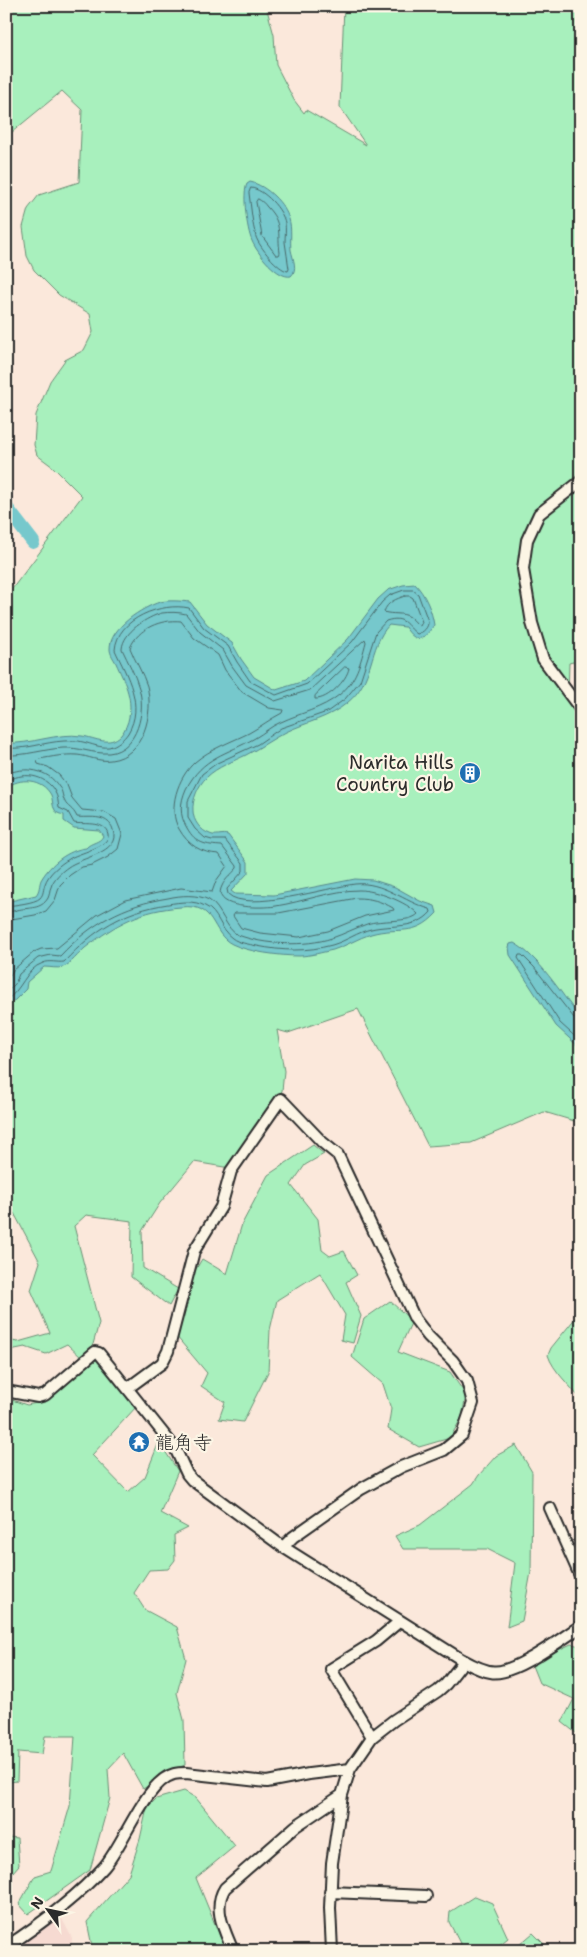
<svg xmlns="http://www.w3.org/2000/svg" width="587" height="1957" font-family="'Shantell Sans','Klee One',sans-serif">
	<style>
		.built { fill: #f6dad1 }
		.green { fill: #a8f0bd; stroke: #6a8e74 }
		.water { fill: #76c8cc; stroke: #58898c }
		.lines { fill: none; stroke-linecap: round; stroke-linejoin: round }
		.shore { stroke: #496a6b; stroke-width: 1 }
		.river { stroke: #76c8cc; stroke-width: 14 }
		.minor-casing { stroke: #2b2b2b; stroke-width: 14 }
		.tertiary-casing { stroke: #2b2b2b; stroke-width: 15 }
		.minor { stroke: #fcf5e5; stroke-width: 10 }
		.tertiary { stroke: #fcf5e5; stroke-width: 11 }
		.labels { text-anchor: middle; stroke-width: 4.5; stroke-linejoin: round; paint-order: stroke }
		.poi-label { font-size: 19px; fill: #2b2b2b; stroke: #fcf5e5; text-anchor: end }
	</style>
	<rect width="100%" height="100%" fill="#fbe8db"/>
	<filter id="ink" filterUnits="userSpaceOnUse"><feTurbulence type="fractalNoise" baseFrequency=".02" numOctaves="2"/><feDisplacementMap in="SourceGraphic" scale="10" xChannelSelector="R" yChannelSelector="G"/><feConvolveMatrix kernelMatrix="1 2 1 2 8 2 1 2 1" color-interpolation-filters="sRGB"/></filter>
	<g filter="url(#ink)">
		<!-- built -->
		<path class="built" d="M 59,1913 L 72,1938 L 71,1948 L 48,1951 L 8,1951 Z"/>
		<!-- green -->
		<path class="green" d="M 6,6 L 266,6 L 274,35 L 276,65 L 294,100 L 304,113 L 306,110 L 366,145 L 340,107 L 344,6 L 571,6 L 581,15 L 581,660 L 569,663 L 568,698 L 581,686 L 581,1123 L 544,1112 L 471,1143 L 428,1146 L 358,1009 L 288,1033 L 277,1030 L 284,1071 L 282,1091 L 258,1121 L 230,1168 L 194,1162 L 160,1203 L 142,1231 L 143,1268 L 178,1289 L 169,1306 L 131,1277 L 132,1221 L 86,1215 L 74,1226 L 99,1323 L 90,1355 L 82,1358 L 67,1344 L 46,1354 L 25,1347 L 10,1350 L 6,1364 L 6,1340 L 18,1342 L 50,1333 L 31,1290 L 40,1262 L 14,1213 L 6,1212 L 6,597 L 82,496 L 53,467 L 37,455 L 34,445 L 36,415 L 50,381 L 65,360 L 84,350 L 93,332 L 90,314 L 59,295 L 34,270 L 27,256 L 23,227 L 28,209 L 39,195 L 79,182 L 82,110 L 62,91 L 6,137 Z
			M 313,1145 L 324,1154 L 305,1165 L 291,1185 L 318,1219 L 322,1250 L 330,1256 L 344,1251 L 357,1275 L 346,1282 L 361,1316 L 353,1343 L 341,1340 L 345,1315 L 320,1273 L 277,1300 L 270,1330 L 268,1372 L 243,1422 L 219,1419 L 225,1402 L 201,1386 L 207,1373 L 176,1336 L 193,1274 L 202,1259 L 227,1274 L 242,1224 L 268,1175 Z
			M 390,1301 L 412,1321 L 398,1352 L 450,1372 L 466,1395 L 462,1417 L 450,1438 L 419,1447 L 388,1429 L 391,1409 L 383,1384 L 352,1357 L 364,1319 Z
			M 581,1311 L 581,1400 C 570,1385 553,1371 548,1355 L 551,1348 Z
			M 97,1359 L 137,1406 L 92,1455 L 128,1492 L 145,1477 L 159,1442 L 178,1471 L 160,1513 L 188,1528 L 174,1535 L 175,1560 L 168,1569 L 149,1570 L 134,1593 L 145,1610 L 177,1627 L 186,1659 L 177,1693 L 184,1720 L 185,1765 L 172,1770 L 143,1789 L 123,1753 L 108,1769 L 110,1798 L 90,1870 L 28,1914 L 19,1904 L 35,1876 L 51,1871 L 70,1806 L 75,1736 L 45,1736 L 42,1754 L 18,1752 L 17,1781 L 9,1782 L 9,1837 L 17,1838 L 19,1865 L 6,1880 L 6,1566 L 8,1561 L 6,1560 L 6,1398 L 27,1405 L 42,1402 Z
			M 516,1445 L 532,1472 L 531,1572 L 522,1621 L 507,1627 L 515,1563 L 487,1549 L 403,1549 L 395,1536 L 420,1525 L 473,1484 L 479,1475 L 496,1456 Z
			M 571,1644 L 581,1646 L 581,1737 L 562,1722 L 574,1699 L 539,1683 L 531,1663 Z
			M 184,1791 L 196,1798 L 235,1846 L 196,1878 L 226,1951 L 93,1951 L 87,1922 L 129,1874 L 140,1839 L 147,1808 L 156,1799 Z
			M 475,1896 L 492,1903 L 508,1938 L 492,1951 L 464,1951 L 449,1922 L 450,1912 Z
			M 533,1933 L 551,1951 L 512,1951 Z"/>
		<!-- water -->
		<path class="water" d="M 250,182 C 266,185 285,204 289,219 C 292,228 290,240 291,250 C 293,259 298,270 291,276 C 278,279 257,253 252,241 C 247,230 242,194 247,184 Z
			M 415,584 C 425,594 432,611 434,625 C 423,641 416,644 405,627 L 389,625 C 368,647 375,681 347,703 C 329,718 307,722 286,732 C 272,739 260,748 246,755 C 234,761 217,767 207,777 C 198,785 192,800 193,811 C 193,821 201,831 210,834 C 215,837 222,833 228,835 L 248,862 L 248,873 L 231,891 L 235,894 L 274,895 L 355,879 L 373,880 L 395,887 L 420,901 L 435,906 L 437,913 C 414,938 399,926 371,934 C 358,938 346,946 333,950 C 323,952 310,956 299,956 C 281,956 248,952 232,944 C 210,933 217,903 181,907 C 141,910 117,923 85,948 C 80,952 69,966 63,967 C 57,969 51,967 44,967 L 27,982 L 26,989 L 15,1000 L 6,1006 L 6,902 L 36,895 C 40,890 39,885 41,880 C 50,864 68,850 86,848 C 91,842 100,843 103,836 L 99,830 L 74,828 L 64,821 L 64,815 C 61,814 57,814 55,810 C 52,806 53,800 51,795 C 42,778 19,777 6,788 L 6,743 C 31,745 57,732 82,736 C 96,738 109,747 121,735 C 125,730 128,723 129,717 C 133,697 124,681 116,663 C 114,659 110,654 110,649 C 109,628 143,607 160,602 C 169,600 181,601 190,602 L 207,624 L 232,643 L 241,659 L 254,677 L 276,690 L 304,681 L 348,639 L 378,599 L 388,590 L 403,585 Z
			M 514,943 C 538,956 561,993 578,1015 L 581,1016 L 581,1049 L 556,1026 L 510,955 L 509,947 L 510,944 Z"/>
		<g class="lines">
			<!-- shore -->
			<path class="shore" d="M 251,188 C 264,189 283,210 285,223 C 286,229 285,236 285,242 C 286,251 288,260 289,269 L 288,271 C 278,270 259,246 256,237 C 252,223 251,207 249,193 Z
				M 258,199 C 262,201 264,203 267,207 C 283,224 277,232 280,253 L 279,255 L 276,255 L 262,236 L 256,202 Z
				M 405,596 L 410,596 L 413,598 L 422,622 L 420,626 C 416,624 414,620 410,617 C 402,612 392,615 384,612 C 387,602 396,599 405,596 Z
				M 345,667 L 349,668 C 347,680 328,700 315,699 L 315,696 Z
				M 6,748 C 26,750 44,742 64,741 C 70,741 77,740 83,742 C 92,744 100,748 109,747 C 117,745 124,739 128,733 C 145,705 127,676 115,650 C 117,618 162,602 189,608 L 204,628 L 228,646 L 237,662 L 250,681 L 276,695 L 307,684 L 352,642 L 382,602 L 390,595 L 404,590 L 413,590 L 418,594 L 428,621 C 429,627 423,633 417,634 C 405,625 405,615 386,621 L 376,632 L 360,681 L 345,699 L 327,712 L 281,728 L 258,744 L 217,763 L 202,774 L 188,801 L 188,818 L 195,829 L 205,838 L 212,840 L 225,840 L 243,863 L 243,871 L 227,889 L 228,894 C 246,913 329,887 355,884 C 383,881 404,902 430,909 L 431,912 C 416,930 392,924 371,929 C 358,932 346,941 332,945 C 307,952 282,951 257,946 C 249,944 238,943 232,938 C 220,930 219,912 205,906 C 194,900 180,902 168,904 C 123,911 95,929 64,962 C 57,963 50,960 43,963 C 25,969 22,991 6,1000
				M 6,755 C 26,756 44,749 63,748 C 79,747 93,754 109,753 C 138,750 146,710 139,688 C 135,674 128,662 122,649 C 123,632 147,617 162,613 C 169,612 179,612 186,614 L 200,632 L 223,650 L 232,666 L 246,685 L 275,701 L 310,690 L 365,639 L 366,642 C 361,661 356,682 339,695 C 322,709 300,713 281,722 C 271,726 264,733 255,738 C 226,755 203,756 186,789 C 180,803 179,815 187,828 C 196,844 206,845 222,846 L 237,866 L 237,868 C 232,874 225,879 222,886 C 210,910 264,908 276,906 C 302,902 333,890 359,890 C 376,890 407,902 418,914 C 410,923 380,919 367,924 C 355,928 344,934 332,938 C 305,947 264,945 238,935 C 226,930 222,908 209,900 C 197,894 181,895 168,898 C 124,905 91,923 60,956 L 51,955 L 38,958 L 19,974 L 15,984 L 6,993
				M 6,774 C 25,766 48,769 59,787 C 63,791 62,797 65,802 C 67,807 73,808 77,817 C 85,818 95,816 103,819 C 108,821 112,825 113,830 C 121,853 81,857 68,867 C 62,871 53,879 51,887 C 49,891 50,894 48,898 C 41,910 29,907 17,910 C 13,911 10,912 6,912
				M 6,782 C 21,771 46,774 55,792 C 58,797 58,802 59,808 L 68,812 L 74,823 C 83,825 105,820 108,834 C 111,847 77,853 69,859 C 60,864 48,874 45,884 C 43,889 44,894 40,898 C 35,903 14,905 6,906
				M 357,898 C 370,898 381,901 393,908 L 394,910 L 365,916 L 328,931 L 299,937 L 260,933 L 241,928 L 233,916 L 235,913 L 278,913 Z
				M 6,920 L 35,915 L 46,911 L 55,900 L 60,885 L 70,875 L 82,867 L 92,865 L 108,857 L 118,849 L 122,834 L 116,819 L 104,812 L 82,810 L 72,798 L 67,785 L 59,775 L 48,767 L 38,764 L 37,761 L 39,759 C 52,757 64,754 77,755 C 89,756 98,762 111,760 C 144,756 154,713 147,686 C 143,673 135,661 130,648 C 138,628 161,619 181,621 L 194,638 L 218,655 L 225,670 L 242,692 L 269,708 L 283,710 L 282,713 C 270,719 260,727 249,733 C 231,742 210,749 195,762 C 178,777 167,809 179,829 C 188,845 201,853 219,854 L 227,866 L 216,881 L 212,892 L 181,888 L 125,900 L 97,915 L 57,948 L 41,949 L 34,952 L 13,970 L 6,983
				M 581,1020 L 574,1018 L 534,967 L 522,955 L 519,955 L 518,958 L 560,1023 L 581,1042"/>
			<!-- river -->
			<path class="river" d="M 6,507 L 33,542"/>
			<!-- minor casing -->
			<g class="minor-casing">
				<path id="minor" d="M 581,481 L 539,514 L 527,540 L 523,569 L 532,623 L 543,659 L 581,710
					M 128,1388 L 162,1363 L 168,1351 L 194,1251 L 221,1207 L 231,1171 L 281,1099 L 322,1142 L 338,1155 L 415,1319 L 428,1336 L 453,1361 L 467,1381 L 473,1403 L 462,1435 L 444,1450 L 401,1467 L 361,1489 L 293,1537 L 283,1547
					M 6,1391 L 38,1397 L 45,1395 L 95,1352 L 99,1353 L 175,1448 L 187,1474 L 192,1480 L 283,1547 L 464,1661 L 446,1684 L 438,1691 L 394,1720 L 372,1737 L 350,1769 L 342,1795 L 332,1863 L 330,1908 L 332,1951
					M 550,1508 L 581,1578
					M 372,1737 L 331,1669 L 376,1641 L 400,1621
					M 330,1892 L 426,1896
					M 6,1947 C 41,1924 76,1898 104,1867 C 124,1844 146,1781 174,1774 C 178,1773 182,1773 186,1773 L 267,1782 L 309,1774 L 350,1769
					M 233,1951 C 225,1931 212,1908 225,1888 L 296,1826 L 342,1795"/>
			</g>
			<!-- tertiary casing -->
			<g class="tertiary-casing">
				<path id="tertiary" d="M 464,1661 C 473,1666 483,1671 493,1672 C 515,1674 561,1639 581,1626"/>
			</g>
			<!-- minor -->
			<use href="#minor" class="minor"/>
			<!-- tertiary -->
			<use href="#tertiary" class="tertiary"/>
		</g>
	</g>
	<!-- icons -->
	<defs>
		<g id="building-disc" transform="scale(1.125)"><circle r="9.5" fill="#1f6fb2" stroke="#fcf5e5"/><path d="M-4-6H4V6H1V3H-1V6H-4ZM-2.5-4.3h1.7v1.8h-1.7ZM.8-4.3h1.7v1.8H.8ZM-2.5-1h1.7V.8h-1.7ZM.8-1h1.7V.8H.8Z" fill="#fff"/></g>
		<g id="temple-disc" transform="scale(1.125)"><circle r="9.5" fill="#1f6fb2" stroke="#fcf5e5"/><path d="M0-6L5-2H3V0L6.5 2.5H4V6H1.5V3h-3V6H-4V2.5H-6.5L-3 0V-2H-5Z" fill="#fff"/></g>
	</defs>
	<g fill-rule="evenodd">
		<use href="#building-disc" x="470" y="773"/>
		<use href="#temple-disc" x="139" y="1442"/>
	</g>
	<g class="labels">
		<!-- poi labels -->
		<g class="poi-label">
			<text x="454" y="769">Narita Hills<tspan x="454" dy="22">Country Club</tspan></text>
			<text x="155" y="1449" text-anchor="start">龍角寺</text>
		</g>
	</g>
	<!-- margin -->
	<rect width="587" height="1957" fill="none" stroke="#fcf5e5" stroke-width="25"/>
	<rect x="12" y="12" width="562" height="1932" fill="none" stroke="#2b2b2b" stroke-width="2" filter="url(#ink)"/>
	<!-- north arrow -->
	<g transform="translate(48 1910) rotate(303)" stroke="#fcf5e5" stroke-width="4" paint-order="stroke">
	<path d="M0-4L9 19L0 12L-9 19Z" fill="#2b2b2b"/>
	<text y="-8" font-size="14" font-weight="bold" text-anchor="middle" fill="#2b2b2b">N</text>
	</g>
</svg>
